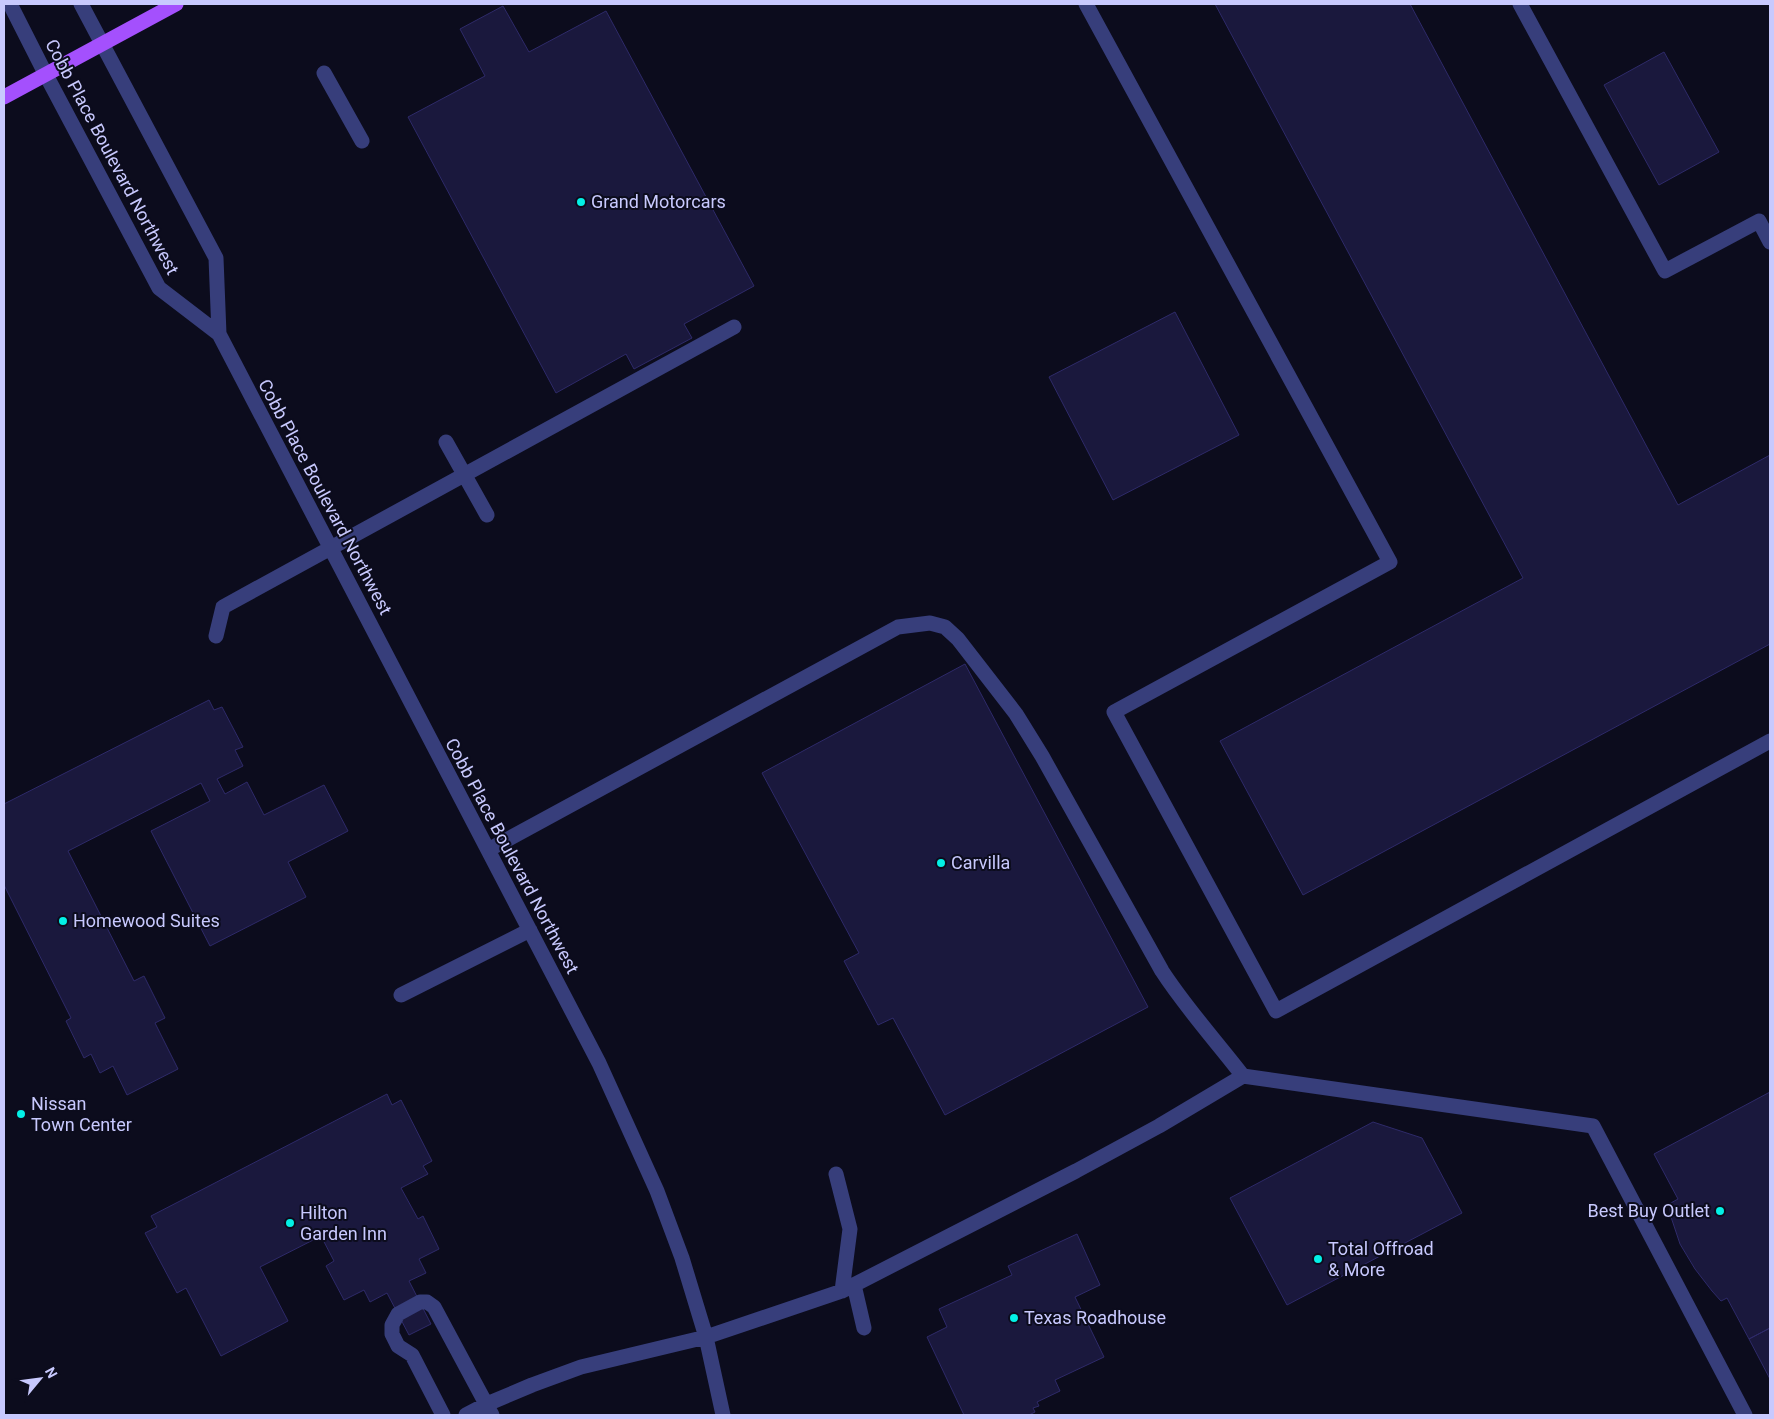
<svg xmlns="http://www.w3.org/2000/svg" width="1774" height="1419" font-family="Roboto,sans-serif">
	<style>
		.building { fill: #1a183d; stroke: #2e2a69 }
		.lines { fill: none; stroke-linecap: round; stroke-linejoin: round }
		.minor { stroke: #373e7b; stroke-width: 15 }
		.major { stroke: #a450fd; stroke-width: 15 }
		.poi-dot { fill: #03f0e6; stroke: #0c0c1d; stroke-width: 2 }
		.labels { text-anchor: middle; stroke-width: 4; stroke-linejoin: round; paint-order: stroke }
		.street-label { font-size: 18px; fill: #c8c9fe; stroke: #0c0c1d }
		.poi-label { font-size: 18px; fill: #c8c9fe; stroke: #0c0c1d; text-anchor: start }
	</style>
	<rect width="100%" height="100%" fill="#0c0c1d"/>
	<!-- building -->
	<path class="building" d="M 1215,4 L 1410,4 L 1678,505 L 1770,455 L 1770,644 L 1303,895 L 1220,741 L 1523,578 Z
		M 503,6 L 529,52 L 606,11 L 754,286 L 684,324 L 692,338 L 634,369 L 626,354 L 556,393 L 408,117 L 485,76 L 460,29 Z
		M 1664,52 L 1719,152 L 1659,185 L 1604,85 Z
		M 1175,312 L 1239,435 L 1113,500 L 1049,377 Z
		M 965,664 L 1148,1007 L 945,1115 L 893,1018 L 878,1025 L 844,961 L 859,953 L 762,773 Z
		M 209,700 L 214,710 L 222,707 L 243,747 L 235,750 L 243,766 L 217,779 L 225,794 L 247,782 L 264,815 L 324,785 L 348,831 L 288,862 L 306,897 L 210,946 L 151,831 L 210,801 L 201,783 L 68,851 L 134,981 L 144,976 L 165,1018 L 155,1023 L 178,1069 L 127,1095 L 113,1066 L 100,1073 L 91,1054 L 84,1058 L 66,1021 L 71,1018 L 4,885 L 4,804 Z
		M 1770,1092 L 1770,1328 L 1749,1339 L 1727,1298 L 1721,1301 L 1712,1291 L 1695,1269 L 1680,1244 L 1671,1217 L 1669,1204 L 1678,1199 L 1654,1154 Z
		M 387,1094 L 392,1105 L 401,1100 L 432,1161 L 423,1166 L 428,1174 L 401,1188 L 418,1219 L 423,1216 L 439,1249 L 419,1259 L 426,1273 L 409,1281 L 431,1324 L 409,1335 L 387,1293 L 370,1302 L 364,1290 L 344,1300 L 326,1266 L 334,1261 L 321,1236 L 260,1267 L 288,1321 L 221,1356 L 186,1288 L 177,1293 L 145,1233 L 157,1227 L 151,1216 Z
		M 1373,1122 L 1422,1138 L 1462,1213 L 1287,1305 L 1230,1198 Z
		M 1077,1234 L 1100,1285 L 1075,1297 L 1104,1357 L 1055,1380 L 1060,1391 L 1037,1402 L 1039,1406 L 1033,1408 L 1035,1412 L 1029,1415 L 964,1415 L 927,1337 L 947,1327 L 939,1309 L 1012,1275 L 1008,1266 Z
		M 1770,1328 L 1770,1379 L 1749,1339 Z"/>
	<g class="lines">
		<!-- minor -->
		<path class="minor" d="M 10,4 L 46,75 L 159,288 L 219,334 L 599,1063 L 657,1191 L 682,1258 L 706,1337 L 723,1415
			M 81,4 L 216,258 L 219,334
			M 1086,4 L 1390,562 L 1114,712 L 1276,1011 L 1770,741
			M 1520,4 L 1665,271 L 1759,221 L 1770,242
			M 324,73 L 362,141
			M 446,442 L 487,515
			M 216,636 L 223,607 L 734,327
			M 488,850 L 898,627 L 930,623 L 945,627 L 958,639 L 1016,714 L 1042,756 L 1162,971 C 1186,1008 1216,1041 1243,1076
			M 401,995 L 530,930
			M 836,1174 L 850,1229 L 842,1291
			M 854,1285 L 864,1328
			M 443,1415 L 412,1355 L 398,1346 L 392,1334 L 392,1325 L 398,1314 L 420,1302 L 427,1302 L 434,1307 L 492,1415
			M 466,1415 L 487,1404 L 532,1385 L 581,1367 L 706,1337 L 842,1291 L 1076,1171 L 1159,1126 L 1243,1076 L 1593,1126 L 1745,1415"/>
		<!-- major -->
		<path class="major" d="M 4,97 L 176,4"/>
	</g>
	<!-- markers -->
	<g class="poi-dot">
		<circle cx="581" cy="202" r="5"/>
		<circle cx="941" cy="863" r="5"/>
		<circle cx="63" cy="921" r="5"/>
		<circle cx="21" cy="1114" r="5"/>
		<circle cx="1720" cy="1211" r="5"/>
		<circle cx="290" cy="1223" r="5"/>
		<circle cx="1318" cy="1259" r="5"/>
		<circle cx="1014" cy="1318" r="5"/>
	</g>
	<g class="labels">
		<!-- street labels -->
		<g class="street-label">
			<text transform="translate(112 157) rotate(62)" y="6">Cobb Place Boulevard Northwest</text>
			<text transform="translate(325 497) rotate(62)" y="6">Cobb Place Boulevard Northwest</text>
			<text transform="translate(512 856) rotate(62)" y="6">Cobb Place Boulevard Northwest</text>
		</g>
		<!-- poi labels -->
		<g class="poi-label">
			<text x="591" y="208">Grand Motorcars</text>
			<text x="951" y="869">Carvilla</text>
			<text x="73" y="927">Homewood Suites</text>
			<text x="31" y="1110">Nissan<tspan x="31" dy="21">Town Center</tspan></text>
			<text x="1710" y="1217" text-anchor="end">Best Buy Outlet</text>
			<text x="300" y="1219">Hilton<tspan x="300" dy="21">Garden Inn</tspan></text>
			<text x="1328" y="1255">Total Offroad<tspan x="1328" dy="21">&amp; More</tspan></text>
			<text x="1024" y="1324">Texas Roadhouse</text>
		</g>
	</g>
	<!-- border -->
	<rect width="1774" height="1419" fill="none" stroke="#c8c9fe" stroke-width="10"/>
	<!-- north arrow -->
	<g transform="translate(40 1379) rotate(61)" stroke="#0c0c1d" stroke-width="4" paint-order="stroke">
	<path d="M0-4L9 19L0 12L-9 19Z" fill="#c8c9fe"/>
	<text y="-8" font-size="14" font-weight="bold" text-anchor="middle" fill="#c8c9fe">N</text>
	</g>
</svg>
